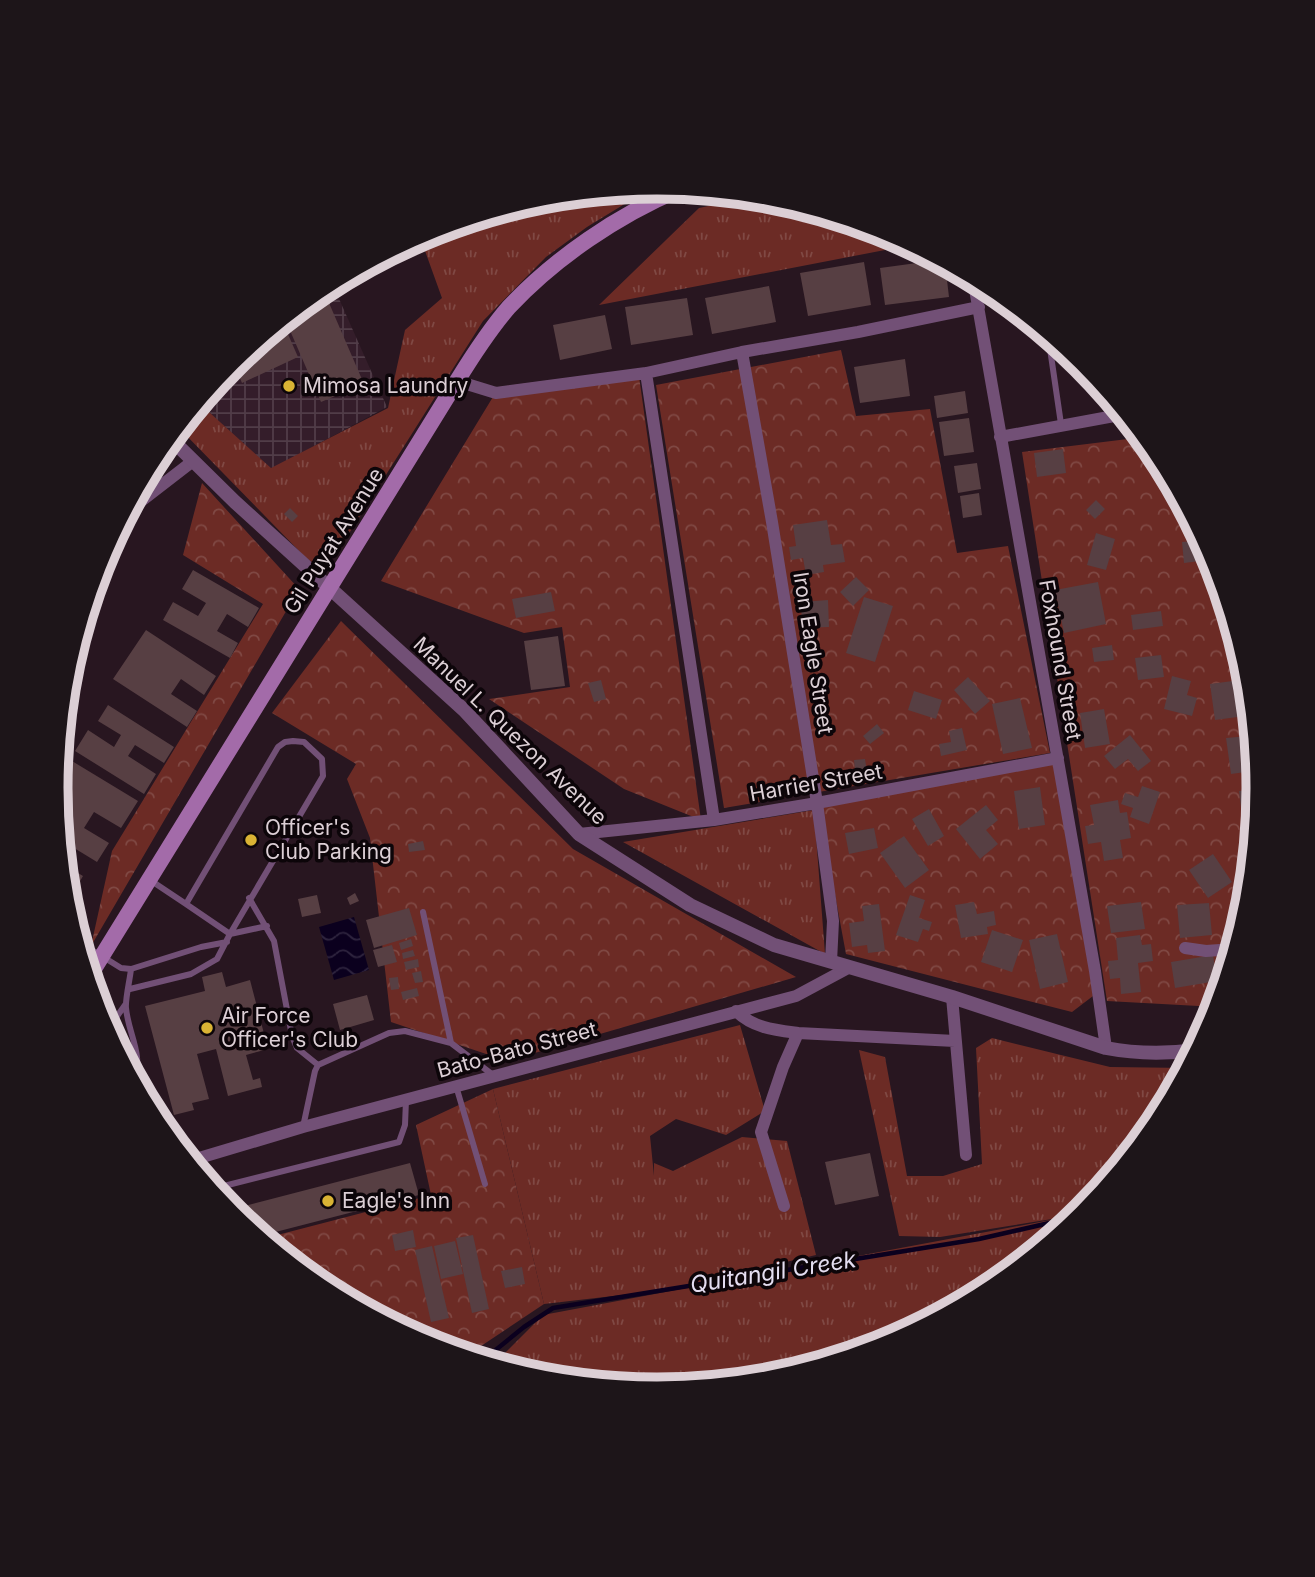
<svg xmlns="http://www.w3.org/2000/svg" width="1315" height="1577" font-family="Inter,sans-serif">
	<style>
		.industrial { fill: url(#industrial-grid) }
		.grass { fill: url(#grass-tufts) }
		.forest { fill: url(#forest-crowns) }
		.water { fill: url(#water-waves) }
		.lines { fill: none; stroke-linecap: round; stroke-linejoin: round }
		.stream { stroke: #0b001e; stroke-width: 4.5 }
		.building { fill: #573f43 }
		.service { stroke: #725076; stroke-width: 6 }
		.minor { stroke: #725076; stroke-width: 12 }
		.tertiary { stroke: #725076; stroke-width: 14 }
		.secondary { stroke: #a36ba9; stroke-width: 16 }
		.poi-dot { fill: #d9b334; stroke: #0c0509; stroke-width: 2.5 }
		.labels { text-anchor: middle; stroke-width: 7; stroke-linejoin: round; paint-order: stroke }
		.poi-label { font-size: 21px; fill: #dccfd5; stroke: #0c0509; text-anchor: start }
		.street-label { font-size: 21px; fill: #dccfd5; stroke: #0c0509 }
		.water-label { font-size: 23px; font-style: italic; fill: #e4def1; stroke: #0c0509 }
		.rim { fill: none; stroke: #dccfd5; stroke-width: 9 }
	</style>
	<defs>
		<pattern id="industrial-grid" width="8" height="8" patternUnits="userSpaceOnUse" patternTransform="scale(1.75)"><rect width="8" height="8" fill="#341d2a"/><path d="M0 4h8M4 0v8" fill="none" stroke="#513d48"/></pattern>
		<pattern id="grass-tufts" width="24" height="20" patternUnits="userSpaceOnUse" patternTransform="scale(1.75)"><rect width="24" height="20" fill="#6c2b25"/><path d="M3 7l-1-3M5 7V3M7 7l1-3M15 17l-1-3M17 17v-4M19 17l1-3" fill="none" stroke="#804944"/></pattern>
		<pattern id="forest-crowns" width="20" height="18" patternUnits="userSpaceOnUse" patternTransform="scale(1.75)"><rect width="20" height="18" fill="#6c2b25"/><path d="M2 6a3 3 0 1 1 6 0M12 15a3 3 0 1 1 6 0" fill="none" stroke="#804944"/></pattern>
		<pattern id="water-waves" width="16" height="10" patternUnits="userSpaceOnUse" patternTransform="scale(1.75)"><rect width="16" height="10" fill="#0b001e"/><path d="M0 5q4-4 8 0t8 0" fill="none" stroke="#2e243e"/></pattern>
	</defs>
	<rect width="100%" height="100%" fill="#281620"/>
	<!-- industrial -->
	<path class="industrial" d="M 332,283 L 387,407 L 271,469 L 199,403 L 232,363 L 324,288 Z"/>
	<!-- grass -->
	<path class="grass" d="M 660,187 L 636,197 L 587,227 L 546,257 L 483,321 L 336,554 L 326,562 L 312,562 L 306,558 L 179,428 L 199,403 L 271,468 L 388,408 L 405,330 L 442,298 L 420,237 L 541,198 Z
		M 727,202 L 909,244 L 911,245 L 599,305 L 699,208 Z
		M 814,810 L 825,954 L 623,842 Z
		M 740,1025 L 765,1111 L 726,1135 L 676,1119 L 650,1136 L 654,1176 L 654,1163 L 673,1171 L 742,1137 L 787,1141 L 816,1255 L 665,1290 L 544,1304 L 493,1089 Z
		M 992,1038 L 1110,1067 L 1187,1068 L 1157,1123 L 1083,1214 L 991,1289 L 887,1344 L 774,1379 L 657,1390 L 540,1378 L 494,1364 L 543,1315 L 1077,1215 L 940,1237 L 899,1236 L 859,1050 L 885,1057 L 907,1176 L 943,1176 L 982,1164 L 976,1048 Z"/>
	<!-- forest -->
	<path class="forest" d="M 841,350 L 856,416 L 930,409 L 957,553 L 1008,546 L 1050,753 L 724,808 L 656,385 Z
		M 638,369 L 701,820 L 624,789 L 489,699 L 570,687 L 562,627 L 524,633 L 381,581 L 499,387 Z
		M 1144,437 L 1158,455 L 1213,559 L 1248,672 L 1259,788 L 1247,906 L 1217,1007 L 1107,1001 L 1022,452 Z
		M 202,483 L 299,589 L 91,946 L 112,851 L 263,604 L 183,555 Z
		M 341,621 L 573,849 L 796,977 L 507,1061 L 391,1022 L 370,838 L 347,779 L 356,764 L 272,713 Z
		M 1063,758 L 1093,996 L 1072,1012 L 846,954 L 818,803 Z
		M 493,1089 L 544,1304 L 466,1356 L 427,1344 L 323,1288 L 262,1239 L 431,1195 L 416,1125 Z"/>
	<!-- water -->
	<path class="water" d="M 354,917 L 369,970 L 334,980 L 319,927 Z"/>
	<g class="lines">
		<!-- stream -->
		<path class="stream" d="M 482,1361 L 524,1327 L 553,1308 L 979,1239 L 1080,1216"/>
	</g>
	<!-- building -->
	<path class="building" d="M 939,260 L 945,263 L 949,297 L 885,305 L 880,268 Z
		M 864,262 L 871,305 L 808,316 L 800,273 Z
		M 769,286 L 776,322 L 712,334 L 705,298 Z
		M 323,289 L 364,384 L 321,402 L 285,319 Z
		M 687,298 L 693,335 L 631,345 L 625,307 Z
		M 605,315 L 612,349 L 560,360 L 553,325 Z
		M 284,325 L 298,357 L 242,383 L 233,362 L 274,328 Z
		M 905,359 L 910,396 L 860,403 L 854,367 Z
		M 965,391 L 968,413 L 937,418 L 934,396 Z
		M 969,418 L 974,452 L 944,456 L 939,422 Z
		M 1063,449 L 1066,473 L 1037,477 L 1034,453 Z
		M 977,463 L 981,489 L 958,493 L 954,466 Z
		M 979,493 L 982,515 L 963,518 L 960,496 Z
		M 1096,500 L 1105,509 L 1095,519 L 1086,510 Z
		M 290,508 L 298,516 L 292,522 L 284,514 Z
		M 827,520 L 831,545 L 842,544 L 845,562 L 823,565 L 824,572 L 806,575 L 803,558 L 791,560 L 789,547 L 796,546 L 793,525 Z
		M 1197,527 L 1213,559 L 1217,569 L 1209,570 L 1208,560 L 1184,563 L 1182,542 L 1192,541 L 1190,528 Z
		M 1096,533 L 1115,539 L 1106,570 L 1087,565 Z
		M 193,570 L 259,608 L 248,627 L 227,614 L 217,631 L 238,643 L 230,658 L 163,620 L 173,602 L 198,616 L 206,603 L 182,589 Z
		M 856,577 L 869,590 L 853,606 L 840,592 Z
		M 1098,582 L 1106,624 L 1064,633 L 1055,590 Z
		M 551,592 L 555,611 L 516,618 L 512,599 Z
		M 864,597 L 893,606 L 875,662 L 846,653 Z
		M 828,600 L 829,627 L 802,628 L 801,602 Z
		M 1161,611 L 1163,626 L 1133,630 L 1131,615 Z
		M 146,630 L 216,676 L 204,695 L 181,679 L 171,694 L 197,711 L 187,727 L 113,679 Z
		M 558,636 L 565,686 L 531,690 L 524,641 Z
		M 1112,645 L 1114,660 L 1094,662 L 1092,648 Z
		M 1161,655 L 1164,677 L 1138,680 L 1135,658 Z
		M 1172,676 L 1191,681 L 1187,695 L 1197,698 L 1192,716 L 1164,709 Z
		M 968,677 L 990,701 L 975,714 L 954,690 Z
		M 601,680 L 606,699 L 594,702 L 588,683 Z
		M 1240,680 L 1245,716 L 1215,720 L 1210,684 Z
		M 914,691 L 942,700 L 936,719 L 908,710 Z
		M 1020,698 L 1032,748 L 1003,754 L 992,704 Z
		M 108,705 L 174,747 L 164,763 L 135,745 L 128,756 L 156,774 L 144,794 L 75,751 L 88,730 L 114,747 L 121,735 L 98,721 Z
		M 1104,709 L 1110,744 L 1085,748 L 1080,713 Z
		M 877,724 L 884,733 L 870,744 L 863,736 Z
		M 962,728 L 967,750 L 941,756 L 939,744 L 951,742 L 949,731 Z
		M 1130,735 L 1151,761 L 1138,771 L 1128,759 L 1115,769 L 1104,756 Z
		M 1249,736 L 1253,771 L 1231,774 L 1226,738 Z
		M 67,758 L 138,801 L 121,828 L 94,812 L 84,828 L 109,843 L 97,862 L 61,840 L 58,813 L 61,814 L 71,798 L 56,788 L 57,774 Z
		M 865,759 L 868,778 L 856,780 L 854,760 Z
		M 1142,786 L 1160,792 L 1149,824 L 1130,817 L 1133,808 L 1121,804 L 1125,793 L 1138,797 Z
		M 1040,787 L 1045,825 L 1019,829 L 1014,791 Z
		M 1257,789 L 1256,822 L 1243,824 L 1239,791 Z
		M 1118,800 L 1120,813 L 1127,812 L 1131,838 L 1120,840 L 1123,858 L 1104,861 L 1101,842 L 1088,844 L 1085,826 L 1094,825 L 1090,805 Z
		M 986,805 L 998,820 L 986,830 L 998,844 L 980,859 L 956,829 Z
		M 929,809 L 944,836 L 928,846 L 912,819 Z
		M 874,828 L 878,848 L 849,854 L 845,833 Z
		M 904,836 L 929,870 L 905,888 L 880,853 Z
		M 423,841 L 425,850 L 409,852 L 408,844 Z
		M 1213,854 L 1232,882 L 1208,898 L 1189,870 Z
		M 63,864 L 83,876 L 72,895 L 66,891 Z
		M 355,893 L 359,901 L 350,905 L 347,898 Z
		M 317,895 L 321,913 L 302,917 L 298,899 Z
		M 910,895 L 925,900 L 919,918 L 932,922 L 929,931 L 923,929 L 918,942 L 896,935 Z
		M 974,902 L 977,914 L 994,911 L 996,925 L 987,927 L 988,934 L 961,938 L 955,905 Z
		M 1141,902 L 1145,929 L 1111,933 L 1107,906 Z
		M 1209,903 L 1212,935 L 1180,938 L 1177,905 Z
		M 879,904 L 885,951 L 868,953 L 867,945 L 852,947 L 849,923 L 864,921 L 862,906 Z
		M 409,908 L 417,935 L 374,948 L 366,920 Z
		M 992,930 L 1023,940 L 1012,972 L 981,962 Z
		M 1057,934 L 1068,982 L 1040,989 L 1029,940 Z
		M 1140,935 L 1142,945 L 1151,944 L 1153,961 L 1138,963 L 1141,992 L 1121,994 L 1120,978 L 1110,979 L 1108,961 L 1118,960 L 1116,938 Z
		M 411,939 L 413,946 L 401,950 L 399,943 Z
		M 392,945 L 397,962 L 378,967 L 373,950 Z
		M 413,950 L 415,956 L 403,959 L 402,953 Z
		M 1213,955 L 1217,981 L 1175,988 L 1171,962 Z
		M 418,959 L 419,967 L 406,970 L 404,962 Z
		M 421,971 L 423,982 L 415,983 L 412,973 Z
		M 222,972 L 226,987 L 250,980 L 268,1049 L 246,1055 L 253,1080 L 260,1078 L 262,1087 L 228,1096 L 216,1049 L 197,1054 L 209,1099 L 192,1103 L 194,1110 L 174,1115 L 145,1006 L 205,991 L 202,977 Z
		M 398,977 L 399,989 L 391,990 L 389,978 Z
		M 417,988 L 419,996 L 403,1000 L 401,992 Z
		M 1216,993 L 1221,994 L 1214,1015 L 1210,1013 Z
		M 367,995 L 374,1020 L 340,1030 L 333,1004 Z
		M 870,1153 L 879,1196 L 835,1205 L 825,1162 Z
		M 410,1163 L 419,1195 L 260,1236 L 229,1210 Z
		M 413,1230 L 416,1247 L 395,1251 L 392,1235 Z
		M 473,1235 L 489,1309 L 472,1313 L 456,1238 Z
		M 455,1241 L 463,1274 L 441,1279 L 434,1246 Z
		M 432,1246 L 449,1318 L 431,1322 L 415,1250 Z
		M 522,1267 L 525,1284 L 505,1288 L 501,1271 Z"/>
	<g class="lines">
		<!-- service -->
		<path class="service" d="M 1048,335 L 1061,424
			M 293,741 L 304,742 L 322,759 L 323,776 L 230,934 L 186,904 L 278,747 L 285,742 Z
			M 150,880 L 186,904
			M 249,898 L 274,941 L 292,1036 L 297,1048 L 318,1065 L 389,1033 L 405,1031 L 451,1043 L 493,1075
			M 423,912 L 451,1043
			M 79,942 L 121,968 L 131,969 L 201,947 L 227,942
			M 131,969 C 130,979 125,1000 126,1008 C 128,1033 144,1055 134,1079
			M 130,989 L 191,974 L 217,959 L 230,934 L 267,926
			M 108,1029 L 125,1005
			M 456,1086 L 485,1184
			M 303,1127 L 315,1071 L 318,1065
			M 212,1189 L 399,1142 L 405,1125 L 406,1100"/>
		<!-- minor -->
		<path class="minor" d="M 973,278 L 1095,971 L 1106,1048
			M 742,352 L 772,522 L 817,803 L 833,921 L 831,962
			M 646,373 L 714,820
			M 457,381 L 496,393 L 646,373 L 742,352 L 858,332 L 979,307
			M 1000,437 L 1125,414
			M 127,512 L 193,461
			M 579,834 L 714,820 L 817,803 L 1058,758
			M 1185,948 L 1206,951 L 1234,949
			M 952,997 L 966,1155
			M 736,1011 C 753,1028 775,1030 798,1033
			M 189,1161 L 303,1127 L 796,996 L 850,967
			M 784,1206 L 761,1132 L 783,1067 L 798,1033 L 955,1041"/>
		<!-- tertiary -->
		<path class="tertiary" d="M 170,438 L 235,502 L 464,710 L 579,834 L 690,905 L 774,945 L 952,997 L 1106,1048 C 1137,1054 1165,1054 1197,1050"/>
		<!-- secondary -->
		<path class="secondary" d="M 89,977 L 457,381 C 473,355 489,330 509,307 C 555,258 618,215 680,189"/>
	</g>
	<!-- markers -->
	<g class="poi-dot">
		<circle cx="289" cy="386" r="7"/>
		<circle cx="251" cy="840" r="7"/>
		<circle cx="207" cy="1028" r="7"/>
		<circle cx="328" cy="1201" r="7"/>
	</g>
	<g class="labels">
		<!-- poi labels -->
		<g class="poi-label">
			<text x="303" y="393">Mimosa Laundry</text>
			<text x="265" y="835">Officer's<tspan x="265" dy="24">Club Parking</tspan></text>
			<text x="221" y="1023">Air Force<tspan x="221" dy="24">Officer's Club</tspan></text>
			<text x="342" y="1208">Eagle's Inn</text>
		</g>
		<!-- street labels -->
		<g class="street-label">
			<text transform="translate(334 541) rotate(-58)" y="7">Gil Puyat Avenue</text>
			<text transform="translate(813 653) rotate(81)" y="7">Iron Eagle Street</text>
			<text transform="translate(1060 660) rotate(80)" y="7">Foxhound Street</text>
			<text transform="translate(510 731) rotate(44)" y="7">Manuel L. Quezon Avenue</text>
			<text transform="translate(816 783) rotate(-10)" y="7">Harrier Street</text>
			<text transform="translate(517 1050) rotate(-15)" y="7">Bato-Bato Street</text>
		</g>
		<!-- water labels -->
		<g class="water-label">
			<text transform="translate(773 1272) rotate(-9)" y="8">Quitangil Creek</text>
		</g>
	</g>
	<!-- crop -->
	<path d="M0 0H1315V1577H0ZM68 788a589 589 0 1 1 1178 0a589 589 0 1 1-1178 0Z" fill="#1d1519" fill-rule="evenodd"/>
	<path class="rim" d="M68 788a589 589 0 1 1 1178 0a589 589 0 1 1-1178 0Z"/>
</svg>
